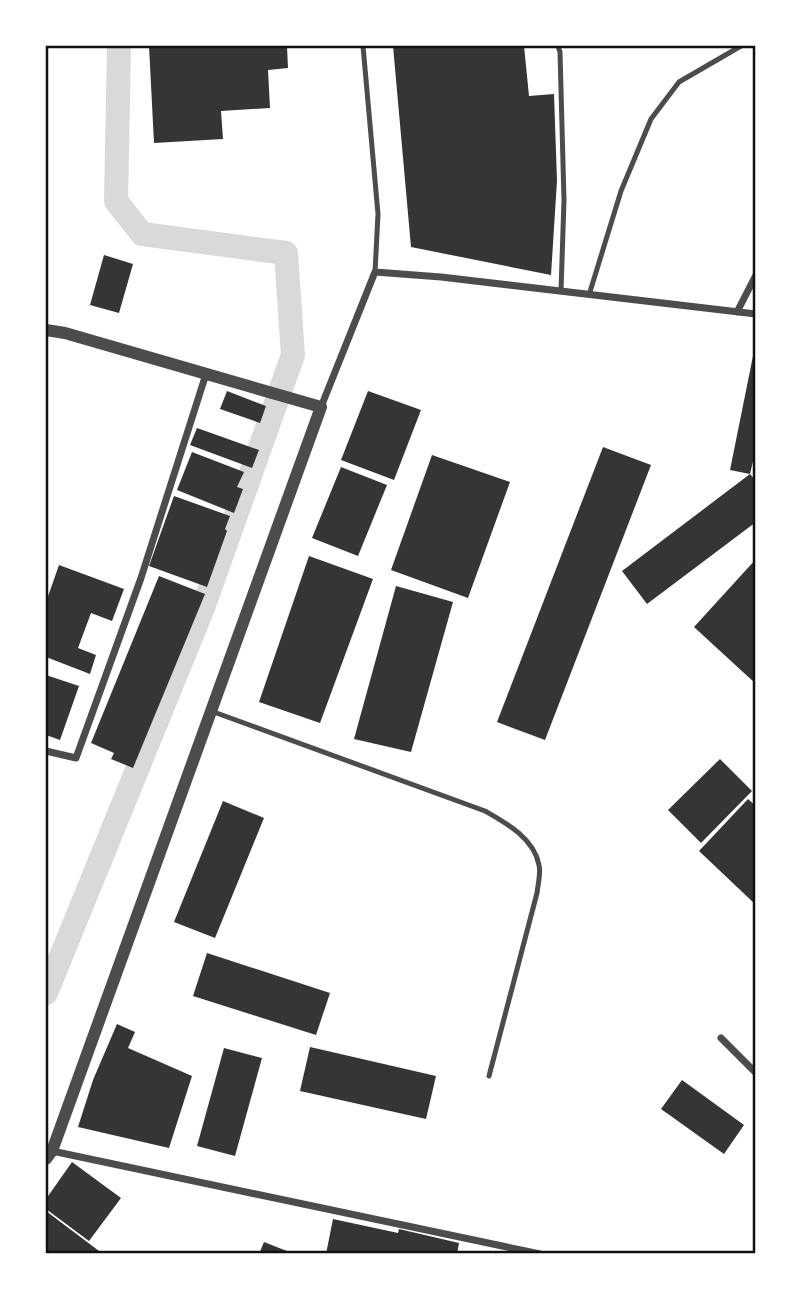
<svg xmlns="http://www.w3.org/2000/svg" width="801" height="1299" font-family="'Roboto Condensed',sans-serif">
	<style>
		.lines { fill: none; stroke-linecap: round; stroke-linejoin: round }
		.canal { stroke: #d9d9d9; stroke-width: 24 }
		.building { fill: #353535 }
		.service { stroke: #4c4c4c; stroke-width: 5 }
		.minor { stroke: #4c4c4c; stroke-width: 7 }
		.tertiary { stroke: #4c4c4c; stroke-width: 12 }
		.neatline { fill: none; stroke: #111; stroke-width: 2.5 }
	</style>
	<rect width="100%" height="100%" fill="#fff"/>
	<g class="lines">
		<!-- canal -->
		<path class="canal" d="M 46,993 L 203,608 L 293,355 L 286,253 L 142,234 L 116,201 L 119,46"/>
	</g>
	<!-- building -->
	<path class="building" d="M 149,46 L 213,46 L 213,48 L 287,46 L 288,68 L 268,70 L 270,108 L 221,111 L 223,139 L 154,143 Z
		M 393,46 L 524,46 L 529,96 L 554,94 L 557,181 L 551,275 L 411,247 Z
		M 104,255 L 133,264 L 119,313 L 90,305 Z
		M 754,351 L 756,449 L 750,474 L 730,470 Z
		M 227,391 L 266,406 L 260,423 L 220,409 Z
		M 368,391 L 421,410 L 394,480 L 341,460 Z
		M 197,428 L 259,450 L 252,468 L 190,445 Z
		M 603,447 L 651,465 L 545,740 L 497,722 Z
		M 192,452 L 244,472 L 237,487 L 243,489 L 234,513 L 177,490 Z
		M 432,455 L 510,482 L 468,598 L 391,570 Z
		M 341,467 L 387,485 L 358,556 L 312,538 Z
		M 750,474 L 756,481 L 756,522 L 647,604 L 622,571 Z
		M 174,496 L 230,516 L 225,529 L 227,531 L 207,587 L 149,566 Z
		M 309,556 L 373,579 L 320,723 L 259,702 Z
		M 756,559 L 756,684 L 694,627 Z
		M 59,565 L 124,589 L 112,621 L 91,613 L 78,648 L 96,655 L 90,674 L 46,657 L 46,602 Z
		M 159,576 L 205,594 L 133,768 L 111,759 L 114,753 L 91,743 Z
		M 396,586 L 453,602 L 411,752 L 354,739 Z
		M 46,675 L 79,686 L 60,740 L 46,735 Z
		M 720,759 L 752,791 L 701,843 L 668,810 Z
		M 748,799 L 756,806 L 756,905 L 699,851 Z
		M 223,801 L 264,818 L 215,938 L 174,922 Z
		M 207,953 L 330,993 L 316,1035 L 193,996 Z
		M 117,1024 L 135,1032 L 128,1048 L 192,1076 L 169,1148 L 78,1127 L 93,1080 Z
		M 310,1047 L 436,1076 L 426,1119 L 300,1091 Z
		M 224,1048 L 262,1058 L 235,1156 L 197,1146 Z
		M 682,1080 L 744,1125 L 724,1154 L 661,1109 Z
		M 72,1162 L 121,1198 L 89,1241 L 46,1209 L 46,1199 Z
		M 46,1211 L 103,1254 L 46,1254 Z
		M 333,1219 L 398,1233 L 399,1229 L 459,1243 L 457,1254 L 326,1254 Z
		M 264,1242 L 292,1253 L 292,1254 L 259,1254 Z"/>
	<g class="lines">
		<!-- service -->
		<path class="service" d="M 363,46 L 378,214 L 375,272
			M 558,46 L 560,52 L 564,200 L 561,291
			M 589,295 L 621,191 L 651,119 L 679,82 L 741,46
			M 211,711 L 485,811 C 506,823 534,838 539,865 C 541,873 538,884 537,893 L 489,1076"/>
		<!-- minor -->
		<path class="minor" d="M 737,312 L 756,275
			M 321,407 L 375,272 L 441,277 L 756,314
			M 46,751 L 76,758 L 141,578 L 206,374
			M 721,1038 L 756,1073
			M 52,1151 L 540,1254"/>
		<!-- tertiary -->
		<path class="tertiary" d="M 46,330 L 65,333 L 321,407 L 52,1151 L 46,1159"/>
	</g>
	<!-- border -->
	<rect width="801" height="1299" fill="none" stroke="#ffffff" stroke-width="94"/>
	<rect x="47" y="47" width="707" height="1205" class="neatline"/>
</svg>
